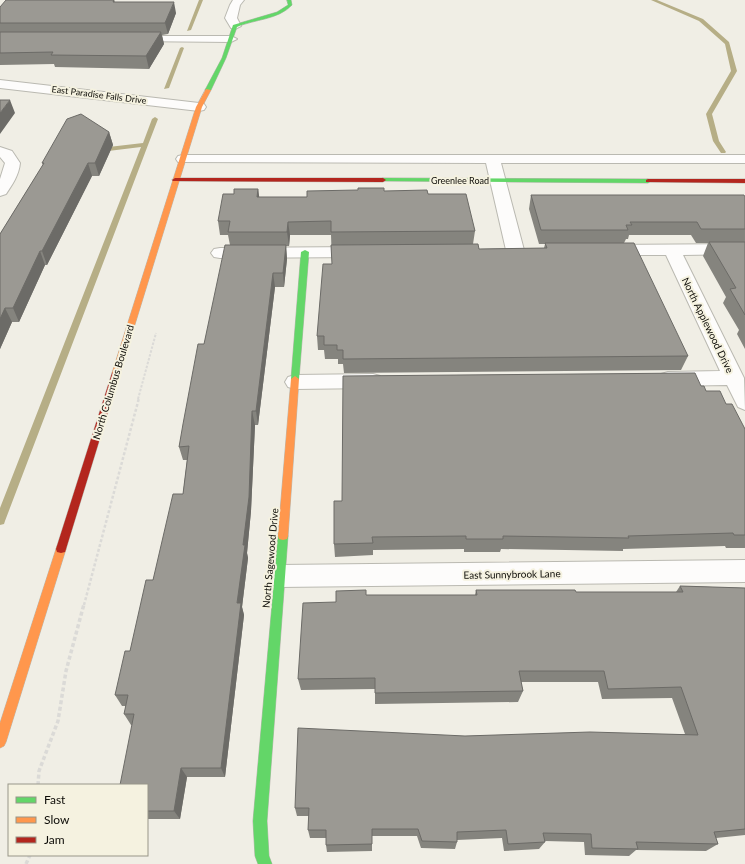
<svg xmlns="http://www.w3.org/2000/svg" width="745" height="864" font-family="Lato,sans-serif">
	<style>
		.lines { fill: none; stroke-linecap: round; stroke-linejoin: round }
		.stream { fill: #b6ae86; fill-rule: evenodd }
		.street-casing { stroke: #bab9b1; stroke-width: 2 }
		.fast-casing { stroke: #bab9b1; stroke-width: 1 }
		.slow-casing { stroke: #bab9b1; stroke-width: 1 }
		.jam-casing { stroke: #bab9b1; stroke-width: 1 }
		.path-far2 { stroke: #dbdad7; stroke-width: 2; stroke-dasharray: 2.5 1.5; stroke-linecap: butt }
		.path-far1 { stroke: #dbdad7; stroke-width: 2.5; stroke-dasharray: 3 2; stroke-linecap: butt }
		.path { stroke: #dbdad7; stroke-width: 3.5; stroke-dasharray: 4 2.5; stroke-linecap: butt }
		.street { fill: #fdfcfb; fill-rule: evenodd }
		.fast { fill: #63d668; fill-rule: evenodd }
		.slow { fill: #ff974d; fill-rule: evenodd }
		.jam { fill: #b3261e; fill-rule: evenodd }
		.wall { fill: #85847e }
		.shaded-wall { fill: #6c6b67 }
		.building { fill: #9b9993; stroke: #6c6b67 }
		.labels { text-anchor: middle; stroke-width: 4; stroke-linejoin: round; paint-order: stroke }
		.far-street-label { font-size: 9px; fill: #0d0c07; stroke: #f5f2e0 }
		.street-label { font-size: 10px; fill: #0d0c07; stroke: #f5f2e0 }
	</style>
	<rect width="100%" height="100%" fill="#f0eee5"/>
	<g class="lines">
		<!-- stream -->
		<path class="stream" d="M 199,0 L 203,0 L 191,30 L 187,31 Z
			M 651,0 L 657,0 L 703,19 L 729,42 L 737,71 L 712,114 L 719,141 L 726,152 L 725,153 L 721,153 L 713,141 L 706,114 L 731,71 L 725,44 L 699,21 Z
			M 182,47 L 184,48 L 169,88 L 164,89 L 180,48 Z
			M 155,117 L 158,119 L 148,145 L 5,521 L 4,524 L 0,525 L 0,508 L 141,147 L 100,152 L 97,150 L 100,148 L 143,143 L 152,119 Z"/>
		<!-- street casing -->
		<g class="street-casing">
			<path id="street" d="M 233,0 L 244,0 L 240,5 L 237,18 L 241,26 L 235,29 L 231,28 L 225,18 L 230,5 Z
				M 133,36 L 231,36 L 237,39 L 231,42 L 129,41 L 127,39 Z
				M 0,80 L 199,103 L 204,104 L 206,107 L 204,110 L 199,111 L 0,88 Z
				M 0,147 L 12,151 L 20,163 C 19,175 12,185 6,194 L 0,196 L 0,179 L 5,163 L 0,157 Z
				M 183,155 L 745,155 L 745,163 L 501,163 L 524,250 L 521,254 L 515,255 L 509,254 L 506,250 L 486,163 L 178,162 L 176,159 L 178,156 Z
				M 745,244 L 745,254 L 683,255 L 744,378 L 745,410 L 738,407 L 727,385 L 668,386 L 661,384 L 658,379 L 661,374 L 668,372 L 720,371 L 666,255 L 607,255 L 601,254 L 598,250 L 601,246 L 607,245 Z
				M 361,247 L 367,248 L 370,252 L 367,256 L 361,257 L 220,258 L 214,257 L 211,253 L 214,249 L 220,248 Z
				M 373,374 L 380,376 L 383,381 L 380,386 L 373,388 L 295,389 L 288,387 L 285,382 L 288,377 L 295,375 Z
				M 745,560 L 745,582 L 279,587 L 270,584 L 266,576 L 270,568 L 279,565 Z"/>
		</g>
		<!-- fast casing -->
		<g class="fast-casing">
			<path id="fast" d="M 287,0 L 291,0 L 292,5 C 278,20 255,19 237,27 L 226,58 L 211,90 L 206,91 L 205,90 L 222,58 L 233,25 L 277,12 L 288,5 Z
				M 383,178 L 648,179 L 651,181 L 648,183 L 381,181 L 380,180 Z
				M 305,250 L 309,252 L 299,379 L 295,382 L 291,379 L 301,252 Z
				M 283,532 L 287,533 L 288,536 L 267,821 L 269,856 L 272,864 L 258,864 L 255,856 L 253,821 L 278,536 L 279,533 Z"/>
		</g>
		<!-- slow casing -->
		<g class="slow-casing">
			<path id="slow" d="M 206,89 L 211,90 L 202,107 L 120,373 L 119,375 L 113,375 L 112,373 L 196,107 Z
				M 295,376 L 299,379 L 288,536 L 287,539 L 283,540 L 279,539 L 278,536 L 291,379 Z
				M 61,545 L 65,546 L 66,549 L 6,742 L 4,746 L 0,748 L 0,723 L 56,549 L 57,546 Z"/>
		</g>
		<!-- jam casing -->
		<g class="jam-casing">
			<path id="jam" d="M 175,178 L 383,178 L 386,180 L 383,182 L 173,181 L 172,180 Z
				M 648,179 L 745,179 L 745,183 L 646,182 L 646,180 Z
				M 116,370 L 120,373 L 66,549 L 65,552 L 61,553 L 57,552 L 56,549 L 112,373 Z"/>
		</g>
		<!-- path-far2 -->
		<path class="path-far2" d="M 138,399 L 156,333"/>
		<!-- path-far1 -->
		<path class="path-far1" d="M 84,605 L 139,398"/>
		<!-- path -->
		<path class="path" d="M 38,785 L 39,771 L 58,721 L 66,671 L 84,604
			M 26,864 L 30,855"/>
		<!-- street -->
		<use href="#street" class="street"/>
		<!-- fast -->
		<use href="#fast" class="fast"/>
		<!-- slow -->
		<use href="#slow" class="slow"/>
		<!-- jam -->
		<use href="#jam" class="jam"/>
	</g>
	<!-- wall -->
	<path class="wall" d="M 114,0 L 115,2 L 176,13 L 168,34 L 162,35 L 164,44 L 149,69 L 55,67 L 54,64 L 0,65 L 0,7 Z
		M 109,132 L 113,145 L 99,176 L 92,176 L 47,265 L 45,265 L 19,322 L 12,322 L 0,349 L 0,234 L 43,165 L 42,163 Z
		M 258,189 L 259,197 L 307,197 L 384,191 L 428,194 L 475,231 L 473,244 L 479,249 L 544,248 L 545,244 L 539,244 L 529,209 L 531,195 L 745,197 L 745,349 L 737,334 L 739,330 L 723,303 L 726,297 L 703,256 L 708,243 L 696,243 L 691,235 L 629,235 L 628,239 L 626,239 L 624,243 L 688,356 L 681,370 L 344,373 L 343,364 L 338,364 L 338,359 L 325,359 L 324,350 L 318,350 L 317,336 L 332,264 L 331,235 L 290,235 L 289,246 L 286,246 L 287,259 L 284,287 L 275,287 L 258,425 L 255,425 L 251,511 L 247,553 L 248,558 L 242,607 L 244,615 L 225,777 L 187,777 L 180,819 L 147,819 L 147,785 L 132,725 L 131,725 L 124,714 L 126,706 L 122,706 L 115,695 L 130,651 L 153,580 L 183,494 L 187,460 L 183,460 L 179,447 L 204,344 L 230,245 L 228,235 L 220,235 L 218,221 L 234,194 Z
		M 701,386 L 706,391 L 726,404 L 745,429 L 745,548 L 726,548 L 725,546 L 623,549 L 623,551 L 501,549 L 500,552 L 464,552 L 464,549 L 373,550 L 373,555 L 335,557 L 334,544 L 342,501 Z
		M 680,586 L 745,588 L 745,835 L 716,838 L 718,844 L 706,851 L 636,850 L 629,856 L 585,855 L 584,842 L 545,841 L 545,842 L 539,849 L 504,851 L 502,838 L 457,840 L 457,842 L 455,849 L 421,848 L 417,836 L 372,836 L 372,851 L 327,852 L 326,845 L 326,838 L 310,838 L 308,830 L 309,816 L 297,816 L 295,808 L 465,736 L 685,734 L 672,698 L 602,699 L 598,682 L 521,682 L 523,691 L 518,702 L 375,704 L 375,689 L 301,690 L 298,679 L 336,602 L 366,595 L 475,595 L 476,590 L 576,592 L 676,592 Z"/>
	<!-- shaded-wall -->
	<path class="shaded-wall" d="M 174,2 L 176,13 L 168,34 L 165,23 Z
		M 161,32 L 164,44 L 149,69 L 146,56 Z
		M 10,100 L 15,113 L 0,134 L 0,113 Z
		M 109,132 L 113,145 L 99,176 L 95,163 Z
		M 88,163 L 92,176 L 47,265 L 42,251 Z
		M 258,189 L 260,202 L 257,197 Z
		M 288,222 L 290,235 L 289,246 L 287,232 Z
		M 286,245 L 287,259 L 284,287 L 283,273 Z
		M 40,251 L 45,265 L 19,322 L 13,308 Z
		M 273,273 L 275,287 L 258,425 L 256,411 Z
		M 5,308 L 12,322 L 0,349 L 0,319 Z
		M 252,411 L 255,425 L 251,511 L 247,553 L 248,558 L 242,607 L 244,615 L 225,777 L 221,768 L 243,545 Z
		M 181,768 L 187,777 L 180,819 L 174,811 Z"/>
	<!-- building -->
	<path class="building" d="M 6,0 L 114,0 L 113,2 L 174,2 L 165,23 L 0,23 L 0,7 Z
		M 0,32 L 161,32 L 146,56 L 51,55 L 53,52 L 0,53 Z
		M 0,100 L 10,100 L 0,113 Z
		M 81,114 L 109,132 L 95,163 L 88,163 L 42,251 L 40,251 L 13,308 L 5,308 L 0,319 L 0,234 L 44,163 L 42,163 L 67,119 Z
		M 358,188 L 384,188 L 384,191 L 427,190 L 428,194 L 466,194 L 475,231 L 331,232 L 331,221 L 288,222 L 287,232 L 228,232 L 230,221 L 218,221 L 223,194 L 234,194 L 234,189 L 258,189 L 257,197 L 307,197 L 307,191 L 358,190 Z
		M 531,195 L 744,195 L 745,197 L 745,229 L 701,229 L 697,222 L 630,222 L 632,225 L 626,225 L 628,230 L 541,230 Z
		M 709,242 L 745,242 L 745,315 L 730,289 L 736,288 Z
		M 545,243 L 634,243 L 688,356 L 343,359 L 343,350 L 337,350 L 337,345 L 324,345 L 324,336 L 317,336 L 323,264 L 332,264 L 331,245 L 478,244 L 479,249 L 547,248 Z
		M 225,245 L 286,245 L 283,273 L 273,273 L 256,411 L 252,411 L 249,497 L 243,545 L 245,545 L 237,603 L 241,603 L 221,768 L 181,768 L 174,811 L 147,811 L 147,785 L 120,785 L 134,714 L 124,714 L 128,695 L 115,695 L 125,651 L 130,651 L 146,580 L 153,580 L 173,494 L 183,494 L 189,446 L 179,447 L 183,424 L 198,344 L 204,344 Z
		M 695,373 L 701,386 L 704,386 L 706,391 L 720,391 L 726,404 L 732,404 L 745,429 L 745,535 L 734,535 L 733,533 L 628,536 L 629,538 L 503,536 L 503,539 L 466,539 L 466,536 L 372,537 L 373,543 L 334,544 L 334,501 L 342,501 L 343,376 Z
		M 680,586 L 745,588 L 745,829 L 714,832 L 718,844 L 636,842 L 638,849 L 592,848 L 591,834 L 543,833 L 545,842 L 508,844 L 506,830 L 457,832 L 457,842 L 422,841 L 418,829 L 372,829 L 372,844 L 326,845 L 326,830 L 308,830 L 309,808 L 295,808 L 298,728 L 465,736 L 590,732 L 698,735 L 681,687 L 608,689 L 604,671 L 519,671 L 523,691 L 375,693 L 375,678 L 298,679 L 303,603 L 336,602 L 336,591 L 366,590 L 366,595 L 477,595 L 476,590 L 575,590 L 576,592 L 683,592 Z"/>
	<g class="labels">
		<!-- far-street labels -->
		<g class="far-street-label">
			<text transform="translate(99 95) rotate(7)" y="3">East Paradise Falls Drive</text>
			<text x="460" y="184">Greenlee Road</text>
		</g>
		<!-- street labels -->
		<g class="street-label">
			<text transform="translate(708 325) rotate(64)" y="4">North Applewood Drive</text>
			<text transform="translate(113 382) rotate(-73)" y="4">North Columbus Boulevard</text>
			<text transform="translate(270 558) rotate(-85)" y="4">North Sagewood Drive</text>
			<text transform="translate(512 574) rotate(-1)" y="4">East Sunnybrook Lane</text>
		</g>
	</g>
	<!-- legend -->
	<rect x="8" y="784" width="140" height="72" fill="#f5f2e0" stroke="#989689"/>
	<rect x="16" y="797" width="20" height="6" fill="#63d668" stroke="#989689"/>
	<text x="44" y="804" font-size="12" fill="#0d0c07">Fast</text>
	<rect x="16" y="817" width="20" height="6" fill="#ff974d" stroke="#989689"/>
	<text x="44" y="824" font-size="12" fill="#0d0c07">Slow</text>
	<rect x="16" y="837" width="20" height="6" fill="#b3261e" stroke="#989689"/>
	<text x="44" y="844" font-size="12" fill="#0d0c07">Jam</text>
</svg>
